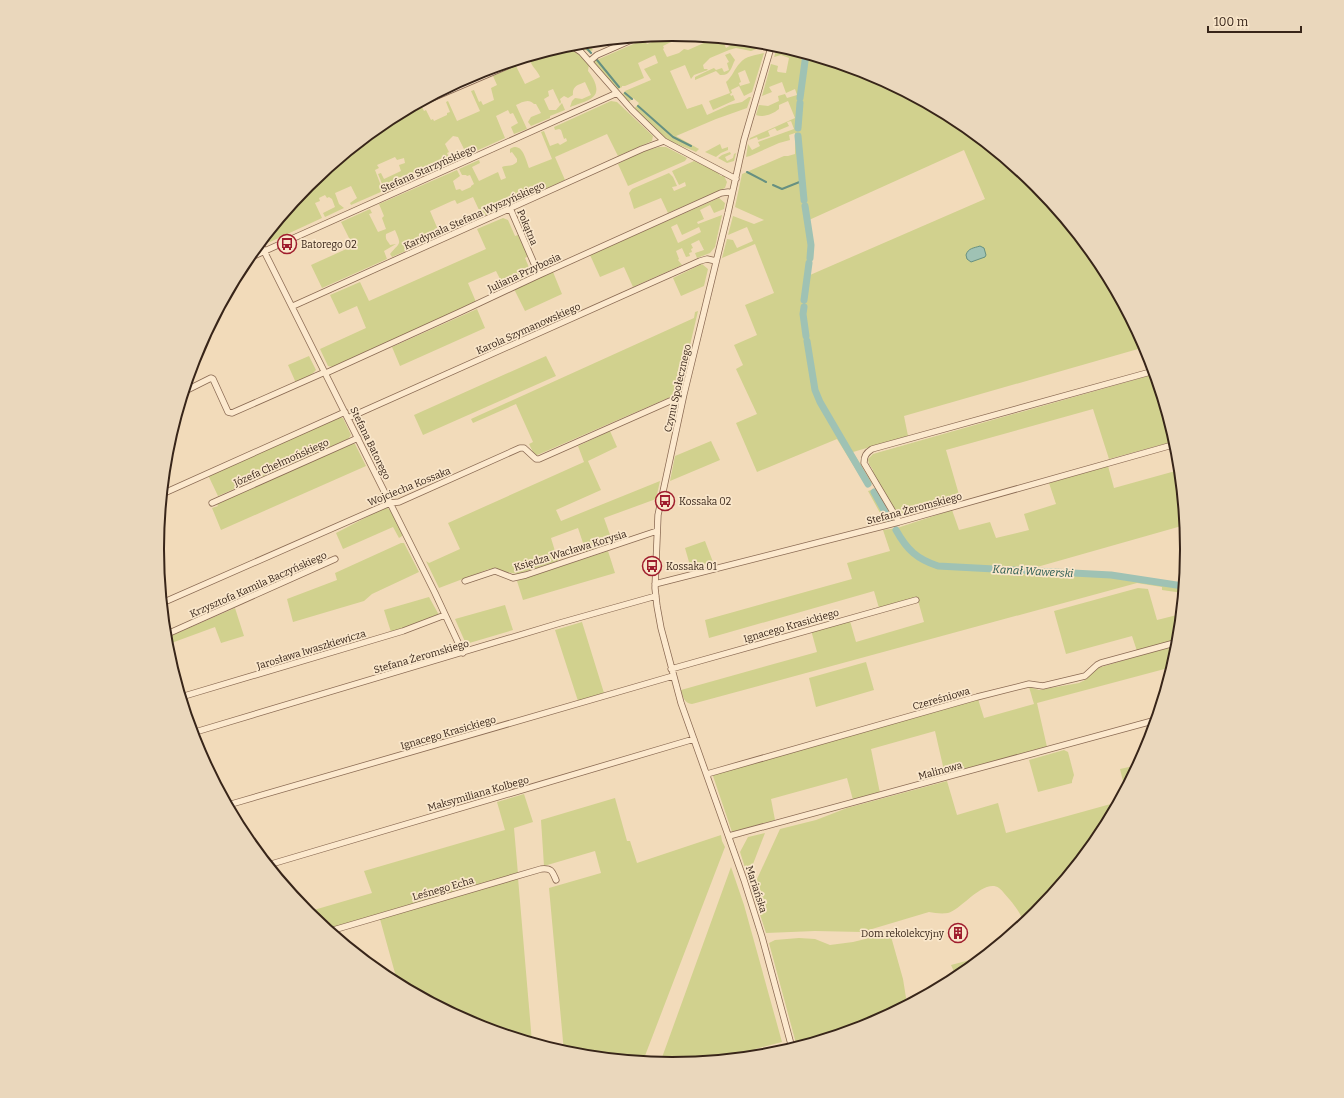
<svg xmlns="http://www.w3.org/2000/svg" width="1344" height="1098" font-family="Bitter,serif">
	<style>
		.green { fill: #d1d18e; fill-rule: evenodd }
		.water { fill: #9fc2b4; stroke: #669081 }
		.lines { fill: none; stroke-linecap: round; stroke-linejoin: round }
		.stream { stroke: #669081; stroke-width: 2 }
		.canal { stroke: #9fc2b4; stroke-width: 7 }
		.minor-casing { stroke: #8a6a53; stroke-width: 7 }
		.minor { stroke: #fce9ce; stroke-width: 5.5 }
		.labels { text-anchor: middle; stroke-width: 3.5; stroke-linejoin: round; paint-order: stroke }
		.street-label { font-size: 10px; fill: #382519; stroke: #f9e6ca }
		.poi-label { font-size: 10px; fill: #382519; stroke: #f9e6ca; text-anchor: start }
		.water-label { font-size: 11px; font-style: italic; fill: #275950; stroke: #f9e6ca }
		.rim { fill: none; stroke: #382519; stroke-width: 2 }
	</style>
	<rect width="100%" height="100%" fill="#f2dbba"/>
	<!-- green -->
	<path class="green" d="M 667,35 L 668,36 L 669,36 L 671,42 L 663,46 L 664,48 L 663,49 L 667,57 L 679,53 L 684,49 L 688,50 L 715,38 L 722,39 L 726,48 L 731,45 L 729,40 L 767,43 L 767,45 L 751,51 L 736,48 L 729,50 L 710,58 L 703,65 L 704,69 L 707,69 L 708,70 L 694,75 L 691,79 L 685,65 L 670,71 L 687,109 L 702,104 L 707,115 L 729,105 L 742,102 L 749,97 L 751,97 L 747,108 L 716,119 L 676,136 L 699,149 L 696,152 C 686,147 674,144 664,137 C 653,129 644,118 634,109 L 639,103 L 633,98 L 629,102 L 622,95 L 625,91 L 651,80 L 644,69 L 658,63 L 655,55 L 638,63 L 644,78 L 625,86 L 622,86 L 622,87 L 617,90 L 613,87 L 594,62 L 599,59 L 647,38 L 648,39 L 645,41 L 647,44 L 652,42 L 650,37 L 651,36 Z
		M 586,42 L 593,50 L 589,52 L 575,44 Z
		M 559,48 C 574,49 580,54 589,64 L 588,71 C 593,77 601,90 593,97 C 589,101 575,105 570,107 L 572,101 L 575,98 L 582,99 L 591,95 L 585,82 C 578,85 572,86 573,95 L 568,98 L 564,96 L 560,99 L 561,102 L 560,104 L 553,89 L 548,91 L 549,96 L 544,99 L 549,110 L 556,110 L 562,103 L 565,110 L 550,116 L 550,118 L 531,126 L 528,122 L 531,117 L 541,113 L 536,104 L 534,104 C 529,98 522,102 516,105 L 527,129 L 514,134 L 511,127 L 518,123 L 513,113 L 510,114 L 508,110 L 496,116 L 505,138 L 465,156 L 462,152 L 464,149 L 458,137 L 453,136 L 445,144 L 449,152 L 447,153 L 451,162 L 423,175 L 417,173 L 409,173 L 406,181 L 404,177 L 399,179 L 400,183 L 399,179 L 394,181 L 396,185 L 395,185 L 393,182 L 389,183 L 390,188 L 388,184 L 383,186 L 378,174 L 381,173 L 384,179 L 401,171 L 399,165 L 405,163 L 404,158 L 397,160 L 395,157 L 377,165 L 379,168 L 375,170 L 383,191 L 351,205 L 350,203 L 357,198 L 351,186 L 335,193 L 339,204 L 344,208 L 325,217 L 323,213 L 335,207 L 332,199 L 329,197 L 327,198 L 325,195 L 319,198 L 320,201 L 315,203 L 322,218 L 270,242 L 264,239 L 308,185 L 380,126 L 422,107 L 424,111 L 426,110 L 431,120 L 433,119 L 434,121 L 447,115 L 447,113 L 450,112 L 446,102 L 448,101 L 457,121 L 480,111 L 471,91 L 474,90 L 479,102 L 481,101 L 483,105 L 494,100 L 491,88 L 497,85 L 493,76 L 516,66 L 525,84 L 540,77 C 538,71 531,66 530,60 Z
		M 789,49 L 869,73 L 958,121 L 1036,185 L 1100,263 L 1145,347 L 904,416 L 908,436 L 853,452 L 872,483 L 866,486 L 837,439 L 757,472 L 736,423 L 757,414 L 736,369 L 743,365 L 734,345 L 757,335 L 745,305 L 774,293 L 755,244 L 722,258 L 727,239 L 733,240 L 737,248 L 753,241 L 747,227 L 728,235 L 733,216 L 754,224 L 764,220 L 735,207 L 742,174 L 784,156 L 788,156 L 795,154 L 795,133 L 789,135 L 790,140 L 779,143 L 750,156 L 746,157 L 748,144 L 752,150 L 760,146 L 758,142 L 794,129 L 791,121 L 787,122 L 789,126 L 777,131 L 775,128 L 768,131 L 770,136 L 758,140 L 757,137 L 749,140 L 750,138 L 795,118 L 788,101 L 779,105 L 779,109 C 773,114 763,118 756,115 L 759,105 L 768,106 L 779,101 L 778,96 L 785,94 L 787,98 L 797,95 L 795,89 L 786,93 L 782,82 L 769,87 L 772,92 L 762,96 L 771,64 L 778,66 L 777,71 L 778,72 L 786,73 L 789,58 L 781,55 L 774,57 L 776,51 C 780,54 787,53 789,49 ZM 964,150 L 985,199 L 810,275 L 814,247 L 809,220 Z
		M 730,53 L 735,60 C 731,67 731,76 720,75 L 716,71 L 695,80 L 695,77 C 701,74 707,71 714,68 L 716,70 L 722,68 L 724,72 L 729,70 L 727,63 L 729,62 L 725,55 Z
		M 764,53 L 752,92 L 744,96 L 739,86 L 731,90 L 732,93 L 730,94 L 731,96 L 733,95 L 735,100 L 713,110 L 709,101 L 730,93 L 726,82 C 733,76 734,69 740,63 C 745,56 756,55 764,53 ZM 745,70 L 750,83 L 740,86 L 739,83 L 741,82 L 738,73 Z
		M 611,101 L 617,102 L 653,136 L 652,141 L 618,156 L 607,134 L 555,157 L 565,180 L 471,222 L 468,215 L 479,210 L 473,197 L 457,204 L 455,200 L 452,201 L 430,211 L 439,232 L 444,234 L 392,257 L 390,254 C 400,242 402,246 395,230 L 386,234 C 385,240 388,241 390,245 L 396,244 L 384,251 L 387,259 L 322,288 L 311,265 L 353,246 L 341,222 L 370,209 L 372,213 L 369,214 L 378,232 L 386,229 L 382,218 L 384,216 L 379,204 L 457,170 L 460,176 L 453,181 L 456,190 L 460,189 L 462,191 L 471,187 L 471,186 L 474,184 L 470,175 L 467,176 L 466,175 L 462,175 L 459,169 L 479,160 L 480,163 L 472,167 L 479,181 L 498,172 L 501,180 L 506,178 L 502,167 C 507,165 512,167 517,162 L 517,159 L 512,152 L 510,153 L 510,149 C 522,141 526,160 529,168 L 552,159 L 541,132 L 544,131 L 550,146 L 558,143 L 560,145 L 567,141 L 566,138 L 564,139 L 561,130 L 559,129 L 555,130 L 554,127 Z
		M 720,144 L 722,149 L 728,147 L 728,150 L 721,153 L 716,157 L 705,152 Z
		M 659,147 L 666,147 L 687,158 L 685,161 L 628,186 L 618,164 L 638,153 Z
		M 730,152 L 731,154 L 725,157 L 727,161 L 733,158 L 734,154 L 736,153 L 734,161 L 727,163 L 718,158 L 722,155 Z
		M 694,161 L 717,172 L 721,176 L 724,176 L 727,182 L 725,188 L 668,213 L 661,198 L 634,209 L 629,193 L 632,189 L 669,173 L 673,177 L 677,186 L 672,187 L 674,191 L 686,186 L 685,182 L 679,185 L 672,171 Z
		M 719,198 L 725,203 L 724,209 L 714,213 L 710,205 L 700,210 L 704,219 L 697,222 L 698,224 L 722,215 L 715,247 L 710,253 L 697,258 L 695,253 L 704,250 L 699,240 L 691,244 L 693,248 L 691,249 L 692,252 L 689,253 L 690,256 L 686,257 L 682,248 L 676,251 L 679,259 L 678,260 L 682,265 L 633,287 L 624,267 L 600,277 L 590,255 ZM 677,224 L 682,235 L 699,227 L 701,232 L 678,243 L 671,227 Z
		M 503,218 L 508,220 L 515,236 L 518,235 L 528,256 L 525,258 L 531,272 L 530,275 L 504,287 L 496,271 L 468,283 L 476,302 L 333,367 L 328,366 L 320,349 L 366,328 L 357,306 L 339,314 L 330,295 L 360,282 L 369,301 L 486,249 L 477,229 Z
		M 702,264 L 708,269 L 704,286 L 681,296 L 673,278 Z
		M 553,272 L 562,294 L 525,311 L 514,289 Z
		M 477,309 L 485,328 L 400,366 L 392,347 Z
		M 698,311 L 680,388 L 675,395 L 535,456 L 529,444 L 533,442 L 516,404 L 473,423 L 471,419 L 694,318 L 695,312 Z
		M 309,356 L 316,370 L 310,376 L 296,383 L 288,365 Z
		M 546,356 L 556,376 L 423,435 L 414,415 Z
		M 1155,374 L 1175,441 L 1109,459 L 1093,409 L 946,450 L 960,498 L 897,515 L 871,471 L 873,470 L 869,464 L 868,459 L 873,454 Z
		M 338,417 L 343,418 L 351,435 L 348,439 L 218,496 L 208,475 Z
		M 610,431 L 617,447 L 588,461 L 601,490 L 556,510 L 561,521 L 660,481 L 656,499 L 604,518 L 613,543 L 586,552 L 578,528 L 551,538 L 558,561 L 518,574 L 489,569 L 439,588 L 426,561 L 429,563 L 460,549 L 448,523 L 584,462 L 578,446 Z
		M 711,441 L 720,460 L 670,481 L 675,456 Z
		M 351,443 L 355,444 L 366,466 L 221,530 L 212,508 L 218,506 L 217,504 Z
		M 1108,466 L 1114,488 L 1179,470 L 1185,525 L 1030,569 L 1112,574 L 1184,584 L 1183,593 L 1162,590 L 1162,587 L 1137,583 L 692,704 C 684,703 683,697 681,690 L 817,652 L 811,630 L 850,621 L 856,642 L 924,622 L 917,597 L 879,608 L 874,591 L 709,638 L 705,620 L 852,579 L 847,563 L 890,551 L 883,530 L 897,528 L 952,510 L 959,530 L 990,522 L 996,538 L 1029,530 L 1024,514 L 1056,504 L 1049,483 Z
		M 875,489 L 892,518 L 889,522 L 885,522 L 868,491 Z
		M 386,507 C 394,512 398,525 402,533 L 402,536 L 399,538 L 393,527 L 343,549 L 336,533 Z
		M 705,541 L 713,562 L 691,569 L 685,548 Z
		M 401,543 L 404,543 L 419,572 L 372,594 L 364,601 L 293,622 L 287,599 L 337,580 L 335,573 Z
		M 608,551 L 615,573 L 523,600 L 517,581 Z
		M 1138,588 L 1148,589 L 1157,620 L 1181,614 L 1178,639 L 1137,651 L 1132,636 L 1066,654 L 1054,611 Z
		M 429,597 L 439,615 L 391,632 L 384,610 Z
		M 505,605 L 513,630 L 466,644 L 455,619 Z
		M 235,608 L 244,636 L 221,643 L 215,627 L 166,645 L 166,638 Z
		M 582,622 L 604,693 L 578,701 L 555,630 Z
		M 1178,644 L 1172,667 L 1037,703 L 1047,747 L 945,775 L 935,731 L 871,749 L 880,793 L 853,800 L 847,778 L 771,799 L 775,820 L 732,832 L 713,776 L 715,774 L 978,699 L 984,718 L 1034,704 L 1029,687 L 1039,690 L 1079,683 L 1085,680 L 1098,668 Z
		M 866,662 L 874,690 L 816,707 L 809,678 Z
		M 1064,750 L 1068,752 L 1074,775 L 1072,781 L 1072,783 L 1038,792 L 1029,760 Z
		M 1138,765 L 1125,789 L 1120,769 Z
		M 947,781 L 957,815 L 998,803 L 1006,833 L 1118,802 L 1100,835 L 1036,913 L 1023,924 C 1023,916 1015,906 1010,900 C 1006,896 1003,891 999,888 C 984,878 961,910 948,913 C 941,914 935,913 929,912 L 862,932 L 815,931 L 766,933 L 752,890 L 780,829 L 816,820 L 847,808 Z
		M 524,794 L 533,822 L 514,828 L 518,874 L 328,930 L 307,912 L 372,893 L 364,871 L 505,830 L 497,802 Z
		M 615,798 L 627,841 L 630,841 L 637,863 L 721,835 L 722,841 L 725,847 L 643,1061 L 571,1054 L 564,1052 L 549,888 L 601,873 L 595,851 L 544,866 L 541,820 Z
		M 765,833 L 748,877 L 740,852 L 748,837 Z
		M 731,867 L 744,905 L 782,1042 L 755,1049 L 757,1056 L 672,1064 L 660,1063 Z
		M 518,878 L 532,1042 L 475,1025 L 398,984 L 380,919 Z
		M 890,933 L 903,979 L 907,1004 L 869,1025 L 797,1047 L 769,943 L 775,940 L 799,938 L 815,939 L 830,945 L 853,942 Z
		M 985,956 L 958,977 L 957,978 L 951,965 Z"/>
	<!-- water -->
	<path class="water" d="M 980,246 L 984,248 L 986,255 L 985,257 L 971,262 L 967,259 L 966,255 C 968,248 974,248 980,246 Z"/>
	<g class="lines">
		<!-- stream -->
		<path class="stream" d="M 582,43 L 591,53
			M 597,60 L 619,87
			M 625,93 L 632,99
			M 638,106 L 673,137 L 691,146
			M 747,172 L 766,182
			M 773,185 L 782,189 L 802,181"/>
		<!-- canal -->
		<path class="canal" d="M 800,98 L 806,54
			M 798,128 L 800,103
			M 798,136 L 804,200
			M 805,206 L 811,245 L 810,258
			M 804,300 L 809,263
			M 804,307 L 803,314 L 806,336
			M 807,341 L 815,390 L 820,402 L 868,484
			M 874,492 L 890,521
			M 896,530 C 907,550 917,559 938,566 L 1111,575 L 1183,586"/>
		<!-- minor casing -->
		<g class="minor-casing">
			<path id="minor" d="M 772,44 L 744,140 L 728,213 L 684,394 L 658,515 L 655,588 L 657,606 L 661,628 L 681,703 L 744,880 L 762,937 L 792,1048
				M 568,45 L 572,46 L 581,52 L 632,110 L 664,141 L 736,179
				M 590,61 L 597,55 L 638,37
				M 409,108 L 526,58
				M 510,208 L 539,275
				M 260,243 L 435,593 L 463,653
				M 247,259 L 617,93
				M 293,306 L 642,149 L 664,141
				M 326,373 L 460,312 L 539,275 L 721,193 L 728,192 L 732,193
				M 185,391 L 211,378 L 213,379 L 228,412 L 232,413 L 325,372
				M 348,418 L 700,261 L 707,259 L 716,261
				M 162,494 L 345,412
				M 212,503 L 358,438
				M 899,522 L 864,463 C 864,456 866,453 872,449 L 1154,371
				M 465,581 L 495,571 L 513,578 L 526,575 L 657,531
				M 655,584 L 899,522 L 1176,444
				M 162,603 L 390,503 L 399,502 L 520,448 L 524,448 L 536,459 L 539,459 L 670,401 L 682,401
				M 165,635 L 335,559
				M 671,669 L 916,600
				M 181,697 L 403,631 L 445,615
				M 192,733 L 560,623 L 656,596
				M 707,774 L 977,697 L 1029,684 L 1043,686 L 1085,676 L 1097,665 L 1101,663 L 1178,642
				M 228,805 L 673,676
				M 729,836 L 1156,720
				M 268,865 L 694,739
				M 330,931 L 541,869 C 552,868 552,871 556,880"/>
		</g>
		<!-- minor -->
		<use href="#minor" class="minor"/>
	</g>
	<!-- icons -->
	<defs>
		<g id="bus-ring" transform="scale(1)"><circle r="9.5" fill="#f9e6ca" stroke="#9f1d2d" stroke-width="1.5"/><path d="M-5-6H5V4H4V6H2V4H-2V6H-4V4H-5ZM-3.5-4V0h7V-4ZM-3.5 1.2v1.5H-2V1.2ZM2 1.2v1.5H3.5V1.2Z" fill="#9f1d2d"/></g>
		<g id="building-ring" transform="scale(1)"><circle r="9.5" fill="#f9e6ca" stroke="#9f1d2d" stroke-width="1.5"/><path d="M-4-6H4V6H1V3H-1V6H-4ZM-2.5-4.3h1.7v1.8h-1.7ZM.8-4.3h1.7v1.8H.8ZM-2.5-1h1.7V.8h-1.7ZM.8-1h1.7V.8H.8Z" fill="#9f1d2d"/></g>
	</defs>
	<g fill-rule="evenodd">
		<use href="#bus-ring" x="287" y="244"/>
		<use href="#bus-ring" x="665" y="501"/>
		<use href="#bus-ring" x="652" y="566"/>
		<use href="#building-ring" x="958" y="933"/>
	</g>
	<g class="labels">
		<!-- street labels -->
		<g class="street-label">
			<text transform="translate(428 168) rotate(-24)" y="4">Stefana Starzyńskiego</text>
			<text transform="translate(474 215) rotate(-24)" y="4">Kardynała Stefana Wyszyńskiego</text>
			<text transform="translate(528 227) rotate(67)" y="4">Pokątna</text>
			<text transform="translate(524 272) rotate(-25)" y="4">Juliana Przybosia</text>
			<text transform="translate(528 328) rotate(-24)" y="4">Karola Szymanowskiego</text>
			<text transform="translate(677 388) rotate(-77)" y="4">Czynu Społecznego</text>
			<text transform="translate(371 443) rotate(64)" y="4">Stefana Batorego</text>
			<text transform="translate(281 462) rotate(-24)" y="4">Józefa Chełmońskiego</text>
			<text transform="translate(409 486) rotate(-22)" y="4">Wojciecha Kossaka</text>
			<text transform="translate(914 508) rotate(-15)" y="4">Stefana Żeromskiego</text>
			<text transform="translate(570 550) rotate(-17)" y="4">Księdza Wacława Korysia</text>
			<text transform="translate(258 584) rotate(-24)" y="4">Krzysztofa Kamila Baczyńskiego</text>
			<text transform="translate(791 625) rotate(-16)" y="4">Ignacego Krasickiego</text>
			<text transform="translate(311 649) rotate(-17)" y="4">Jarosława Iwaszkiewicza</text>
			<text transform="translate(421 656) rotate(-16)" y="4">Stefana Żeromskiego</text>
			<text transform="translate(941 698) rotate(-16)" y="4">Czereśniowa</text>
			<text transform="translate(448 732) rotate(-16)" y="4">Ignacego Krasickiego</text>
			<text transform="translate(940 770) rotate(-15)" y="4">Malinowa</text>
			<text transform="translate(478 793) rotate(-16)" y="4">Maksymiliana Kolbego</text>
			<text transform="translate(443 888) rotate(-16)" y="4">Leśnego Echa</text>
			<text transform="translate(757 889) rotate(72)" y="4">Mariańska</text>
		</g>
		<!-- poi labels -->
		<g class="poi-label">
			<text x="301" y="248">Batorego 02</text>
			<text x="679" y="505">Kossaka 02</text>
			<text x="666" y="570">Kossaka 01</text>
			<text x="944" y="937" text-anchor="end">Dom rekolekcyjny</text>
		</g>
		<!-- water labels -->
		<g class="water-label">
			<text transform="translate(1033 571) rotate(3)" y="4">Kanał Wawerski</text>
		</g>
	</g>
	<!-- crop -->
	<path d="M0 0H1344V1098H0ZM164 549a508 508 0 1 1 1016 0a508 508 0 1 1-1016 0Z" fill="#ead7bc" fill-rule="evenodd"/>
	<path class="rim" d="M164 549a508 508 0 1 1 1016 0a508 508 0 1 1-1016 0Z"/>
	<!-- scale -->
	<path d="M1208 26v6h93v-6" fill="none" stroke="#382519" stroke-width="2"/>
	<text x="1214" y="26" font-size="12" fill="#382519" stroke="#f9e6ca" stroke-width="3" paint-order="stroke">100 m</text>
</svg>
